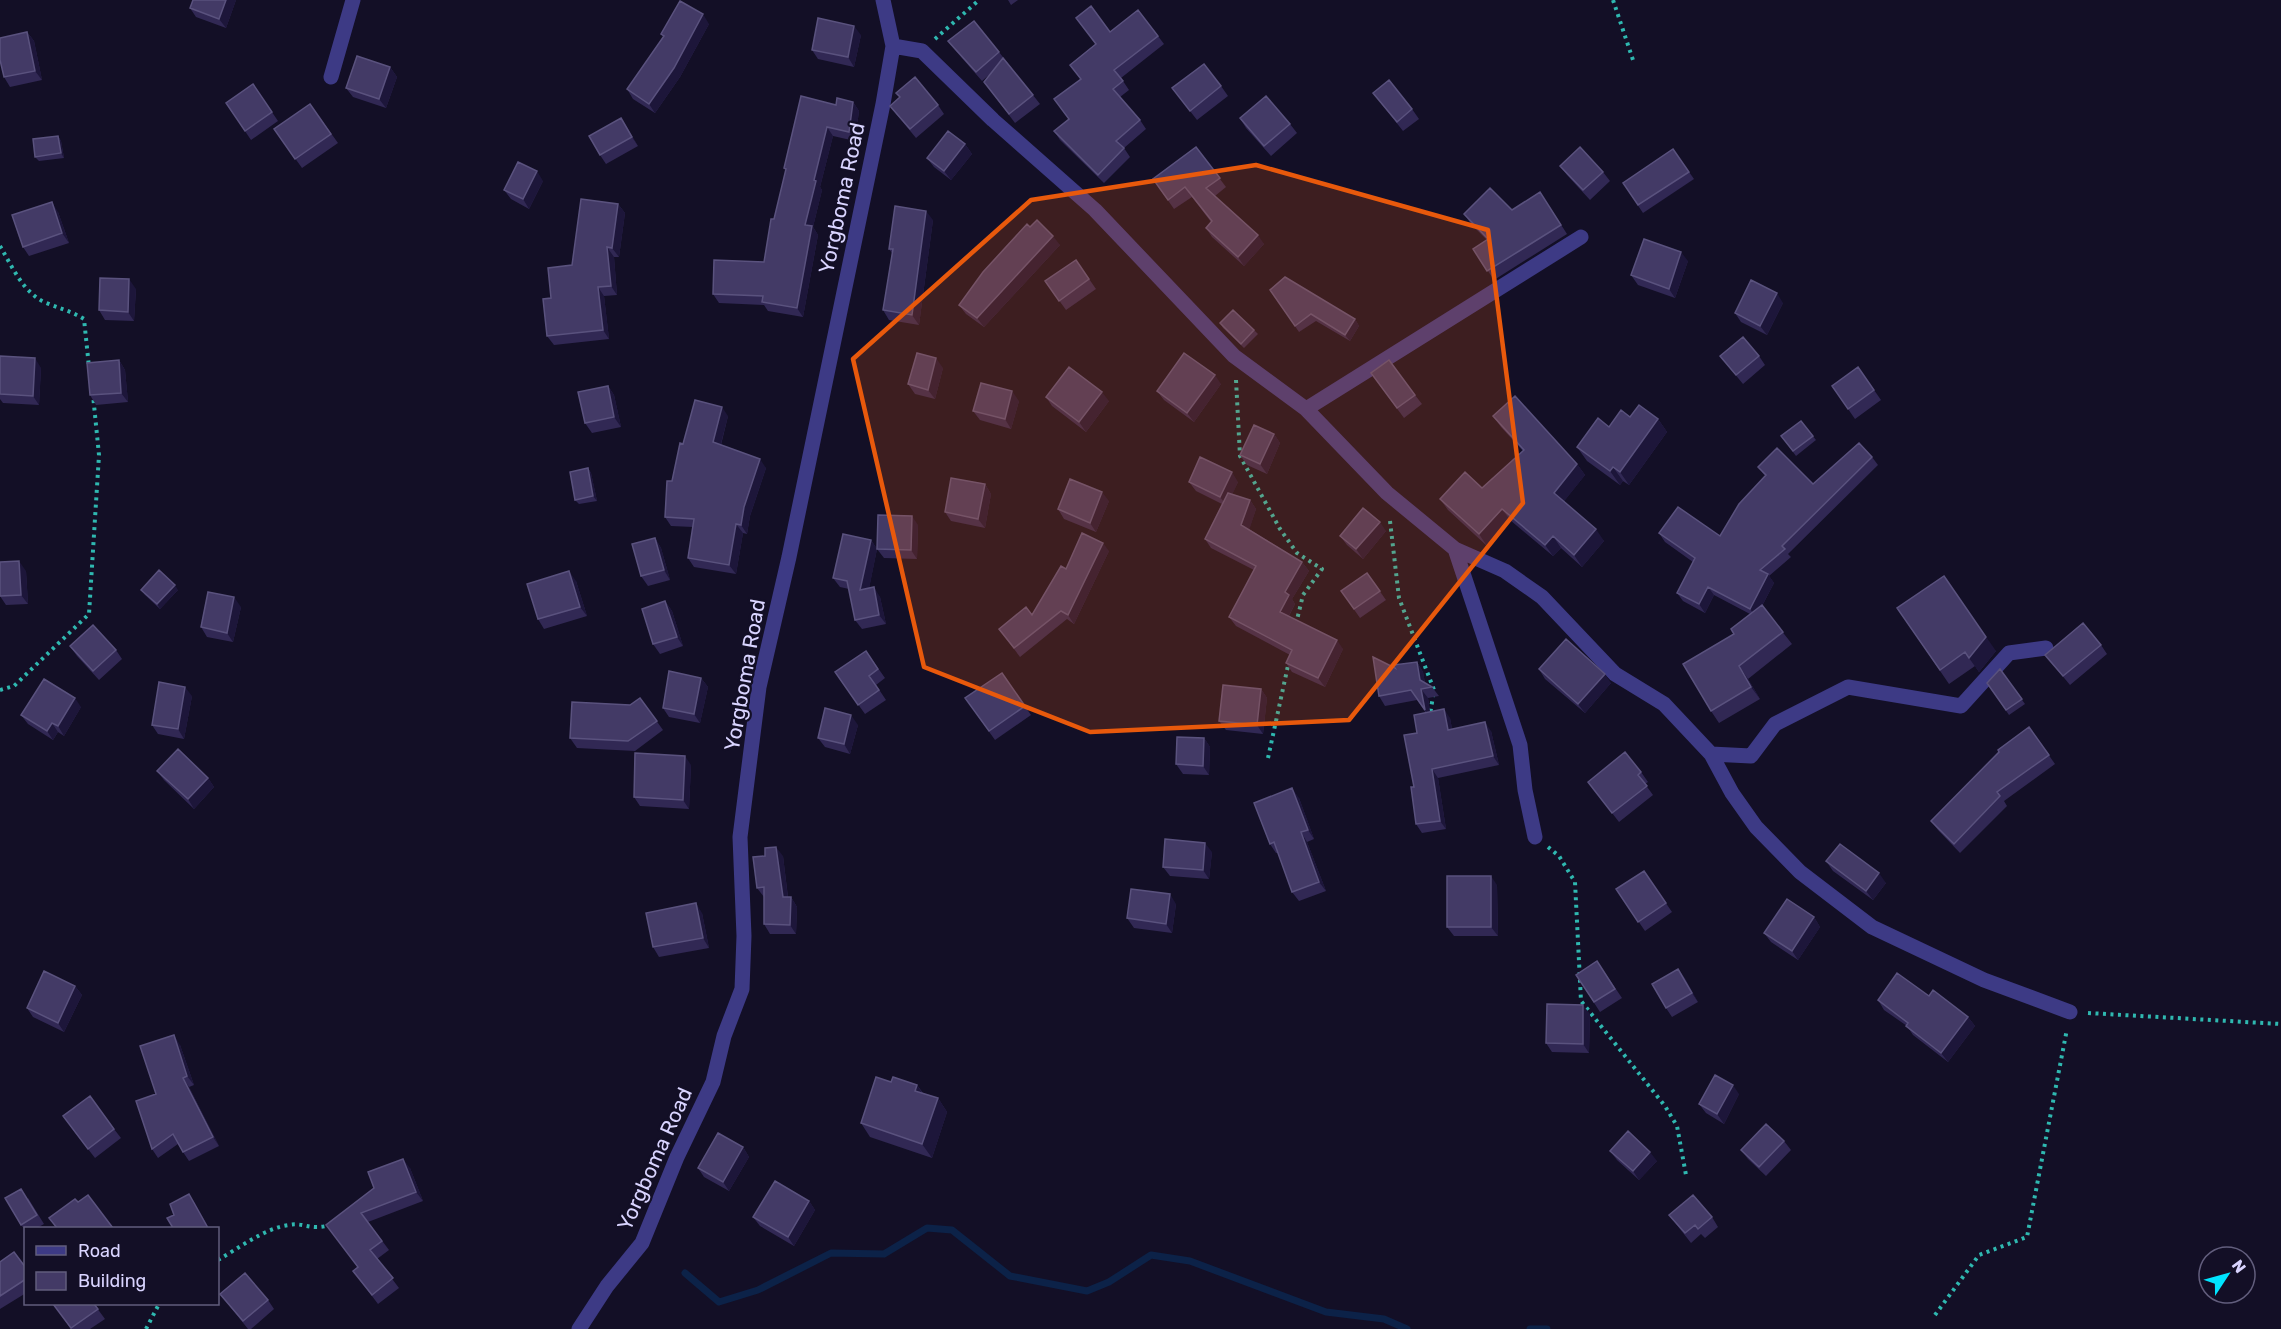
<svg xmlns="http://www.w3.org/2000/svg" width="2281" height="1329" font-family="Rubik,sans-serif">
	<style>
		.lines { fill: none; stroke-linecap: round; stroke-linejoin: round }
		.stream { stroke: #0c2248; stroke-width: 7 }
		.path { stroke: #2fb8b0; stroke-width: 4; stroke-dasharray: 3 4.5; stroke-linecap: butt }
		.minor { stroke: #3d3a85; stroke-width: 15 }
		.wall { fill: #312854 }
		.shaded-wall { fill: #1d163a }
		.building { fill: #433a66; stroke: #5a527e; stroke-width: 1.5 }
		.marked { fill: #e8590c; fill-opacity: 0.2; stroke: #e8590c; stroke-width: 4.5; stroke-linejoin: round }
		.labels { text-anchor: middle; stroke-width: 4.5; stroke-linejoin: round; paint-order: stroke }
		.street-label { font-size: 21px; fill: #d9d4ff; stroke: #130f26 }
	</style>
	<rect width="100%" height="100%" fill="#130f26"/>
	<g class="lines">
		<!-- stream -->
		<path class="stream" d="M 685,1273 L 719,1302 L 758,1290 L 831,1253 L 884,1254 L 927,1228 L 952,1230 L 1010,1276 L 1087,1291 L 1109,1282 L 1151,1255 L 1190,1261 L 1326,1312 L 1384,1319 L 1407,1329
			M 1530,1329 L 1547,1329"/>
		<!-- path -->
		<path class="path" d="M 1613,0 L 1633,60
			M 935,39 L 979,0
			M 0,246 C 12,266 22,291 44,302 C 58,308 71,311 84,319 L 89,367
			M 1236,380 L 1240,456 L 1280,529 L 1297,553 L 1322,569 L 1303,595 L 1296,624
			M 1390,521 L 1399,598 L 1434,690 L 1430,715
			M 0,690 L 14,686 L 89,614 L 99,455 L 93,395
			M 1268,758 L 1289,661
			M 1548,847 L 1559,856 L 1575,882 L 1581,1001 L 1665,1106 L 1677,1126 L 1686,1175
			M 2088,1013 L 2281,1024
			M 218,1260 C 239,1248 265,1228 289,1225 C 304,1222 310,1231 330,1225
			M 1935,1315 L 1979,1255 L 2027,1237 L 2067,1029
			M 146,1329 L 159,1304"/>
		<!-- minor -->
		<path class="minor" d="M 893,46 L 922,51 L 993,120 L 1095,210 L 1234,356 L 1306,409 L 1387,493 L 1455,549 L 1505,571 L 1542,597 L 1615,674 L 1664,704 L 1711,754 L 1732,793 L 1756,827 L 1800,872 L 1872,927 L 1984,980 L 2070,1012
			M 331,77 L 353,0
			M 1306,409 L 1581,237
			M 1455,549 L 1520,745 L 1525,790 L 1535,837
			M 1711,754 L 1751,756 L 1775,724 L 1848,687 L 1961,706 L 2009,653 L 2046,648
			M 579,1329 L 607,1286 L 642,1243 L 677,1157 L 713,1082 L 724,1036 L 742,989 L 744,936 L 740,837 L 759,687 L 789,557 L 883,104 L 893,46 L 883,0"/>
	</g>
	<!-- wall -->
	<path class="wall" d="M 193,0 L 236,0 L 226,28 L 196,17 L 190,8 Z
		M 1008,0 L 1018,0 L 1011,5 Z
		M 709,24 L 680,77 L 655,113 L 633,99 L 627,89 L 663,37 L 661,34 Z
		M 27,32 L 34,41 L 42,80 L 10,87 L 4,77 Z
		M 1110,32 L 1158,36 L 1164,44 L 1121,78 L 1129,90 L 1120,97 L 1140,120 L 1146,129 L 1124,148 L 1130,157 L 1104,183 L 1060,140 L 1054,131 L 1069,119 L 1081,80 L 1070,65 Z
		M 861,35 L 854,67 L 818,59 L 812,50 Z
		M 948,41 L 999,52 L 1040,104 L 1015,123 L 984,82 L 990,74 L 982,81 L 955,50 Z
		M 390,67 L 397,77 L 386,108 L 353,97 L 346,88 Z
		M 253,84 L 278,121 L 251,140 L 226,103 Z
		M 1221,86 L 1228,96 L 1197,120 L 1172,88 Z
		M 896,93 L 938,105 L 944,114 L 916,138 L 897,115 L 890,106 L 900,97 Z
		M 1373,93 L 1412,109 L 1419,119 L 1403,131 Z
		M 853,102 L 859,111 L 855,141 L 833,136 L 820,187 L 822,190 L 813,227 L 818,235 L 803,317 L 768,311 L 764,305 L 719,303 L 713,294 L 764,262 L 786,171 L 784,168 L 836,105 Z
		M 310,104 L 338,143 L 302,168 L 274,129 Z
		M 621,118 L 638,146 L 606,164 L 600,155 Z
		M 1240,118 L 1290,124 L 1297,133 L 1271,156 L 1246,128 Z
		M 58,136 L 61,141 L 64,158 L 39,161 L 35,157 Z
		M 965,144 L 972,154 L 951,180 L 934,167 L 927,158 Z
		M 1196,147 L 1226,187 L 1215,196 L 1264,244 L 1244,266 L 1212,237 L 1206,228 L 1211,222 L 1192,197 L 1174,209 L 1153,179 Z
		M 1673,149 L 1694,179 L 1643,213 L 1623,183 Z
		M 1560,166 L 1603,172 L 1610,181 L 1590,200 L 1567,175 Z
		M 543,181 L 529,209 L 511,199 L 504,190 Z
		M 1540,192 L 1567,234 L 1494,280 L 1473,249 L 1487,240 L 1471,224 L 1464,214 L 1512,210 Z
		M 618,204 L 625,213 L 619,257 L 614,257 L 617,295 L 604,296 L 609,339 L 554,345 L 547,336 L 551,298 L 572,265 Z
		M 58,212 L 69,243 L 29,256 L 23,247 Z
		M 933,220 L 919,325 L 889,320 L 883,310 L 892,253 L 889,249 Z
		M 1030,227 L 1060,245 L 984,327 L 966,314 L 959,305 Z
		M 1076,260 L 1096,289 L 1066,310 L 1045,281 Z
		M 1688,261 L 1675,298 L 1638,285 L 1631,275 Z
		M 136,289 L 134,321 L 105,320 L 99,310 Z
		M 1270,290 L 1355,319 L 1359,326 L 1350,341 L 1316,321 L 1299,332 Z
		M 1783,303 L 1767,335 L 1741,322 L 1735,313 Z
		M 1220,323 L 1254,330 L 1258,334 L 1244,348 L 1223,328 Z
		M 0,356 L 41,368 L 39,405 L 3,403 L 0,399 Z
		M 1720,356 L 1759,356 L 1765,365 L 1743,384 Z
		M 119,360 L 125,370 L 128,402 L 96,405 L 90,395 Z
		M 1858,367 L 1881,400 L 1855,419 L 1832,386 Z
		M 943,368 L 935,399 L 915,394 L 908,384 Z
		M 1378,383 L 1415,395 L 1422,404 L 1404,418 Z
		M 1221,384 L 1194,422 L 1164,400 L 1157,391 Z
		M 608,386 L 614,395 L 621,427 L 592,433 L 585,423 Z
		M 1046,397 L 1109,401 L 1086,432 L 1052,406 Z
		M 1019,401 L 1011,429 L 980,420 L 973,411 Z
		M 728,416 L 721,445 L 766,468 L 750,516 L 747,534 L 743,533 L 736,574 L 694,567 L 688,558 L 693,527 L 671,526 L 665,517 L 672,481 L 683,444 Z
		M 1493,416 L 1577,464 L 1585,475 L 1564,501 L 1604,541 L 1582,567 L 1561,548 L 1553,556 L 1510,520 L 1487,546 L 1448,510 L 1440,499 L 1482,488 L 1523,451 L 1501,427 Z
		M 1630,417 L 1658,419 L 1667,432 L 1629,485 L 1623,481 L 1620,485 L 1587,461 L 1577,447 L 1609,427 Z
		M 1801,421 L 1816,440 L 1796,456 L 1781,436 Z
		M 1274,434 L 1280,443 L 1267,474 L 1247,465 L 1240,455 Z
		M 1872,457 L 1878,465 L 1788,554 L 1791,557 L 1769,576 L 1774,583 L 1762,606 L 1792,644 L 1748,679 L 1760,699 L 1719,723 L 1711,711 L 1734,634 L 1750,614 L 1714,595 L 1705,613 L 1683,601 L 1677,593 L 1693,562 L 1665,542 L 1659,533 L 1720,536 L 1765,476 L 1758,467 L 1813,484 Z
		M 588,468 L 591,473 L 597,501 L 579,504 L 575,500 Z
		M 1189,482 L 1238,482 L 1232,494 L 1250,500 L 1256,509 L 1249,529 L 1302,562 L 1309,571 L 1292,599 L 1295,604 L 1289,616 L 1343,649 L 1325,687 L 1292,672 L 1286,663 L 1290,655 L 1236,626 L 1229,617 L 1254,570 L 1211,548 L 1205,539 L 1222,504 L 1196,491 Z
		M 985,484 L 991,494 L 985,528 L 951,521 L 945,512 Z
		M 1109,501 L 1096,532 L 1064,519 L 1058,509 Z
		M 918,525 L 917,559 L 884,558 L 877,549 Z
		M 1386,531 L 1363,559 L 1347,545 L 1340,536 Z
		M 655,538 L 661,548 L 670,580 L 648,586 L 641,576 Z
		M 871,540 L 877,549 L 869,588 L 880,597 L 886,624 L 862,629 L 855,620 L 849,589 L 840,587 L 833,578 Z
		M 1109,551 L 1074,624 L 1067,619 L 1020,657 L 999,629 L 1032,615 L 1066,569 Z
		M 26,571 L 28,604 L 6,605 L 0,596 Z
		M 1367,573 L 1386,600 L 1360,618 L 1341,591 Z
		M 576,581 L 587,616 L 544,629 L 538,619 Z
		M 141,590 L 178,590 L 160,609 L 145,595 Z
		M 665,601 L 672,611 L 683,646 L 660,654 L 653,644 Z
		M 241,607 L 233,642 L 207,637 L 201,627 Z
		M 1897,608 L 1996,651 L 1979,672 L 1975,666 L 1949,684 Z
		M 2101,645 L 2107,654 L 2070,685 L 2045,655 Z
		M 70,646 L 116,650 L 122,659 L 99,680 L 77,656 Z
		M 866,651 L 885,678 L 876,685 L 886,700 L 865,714 L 835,672 Z
		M 1417,662 L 1423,672 L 1425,683 L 1432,687 L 1439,696 L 1428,698 L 1430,712 L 1450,718 L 1452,729 L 1491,731 L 1499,765 L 1438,778 L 1446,829 L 1422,833 L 1416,824 L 1414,787 L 1417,733 L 1426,713 L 1417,700 L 1385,706 L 1379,696 L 1395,668 Z
		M 1539,669 L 1611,683 L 1585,713 L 1545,679 Z
		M 2000,669 L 2025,704 L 2009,715 L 1987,683 Z
		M 1002,673 L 1031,715 L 995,740 L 965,698 Z
		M 701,678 L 708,687 L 700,723 L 669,717 L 663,708 Z
		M 1261,689 L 1267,698 L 1263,734 L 1226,730 L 1219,721 Z
		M 192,696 L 184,739 L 158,734 L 152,725 Z
		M 640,698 L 663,730 L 635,751 L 577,748 L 570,738 L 630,705 Z
		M 81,707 L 64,736 L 58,732 L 53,740 L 28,724 L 21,715 Z
		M 858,725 L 850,754 L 825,747 L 818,738 Z
		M 2029,727 L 2055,764 L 2004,801 L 2007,806 L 1960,853 L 1938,830 L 1931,821 Z
		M 1204,738 L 1210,747 L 1209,775 L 1183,774 L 1176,764 Z
		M 691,765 L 689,809 L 640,806 L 634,797 Z
		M 157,771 L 208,778 L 214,787 L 194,809 L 164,780 Z
		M 1641,772 L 1648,782 L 1645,784 L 1653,795 L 1619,822 L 1588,782 Z
		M 1299,798 L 1314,839 L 1307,842 L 1326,891 L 1299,901 L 1292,892 L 1278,853 L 1276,853 L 1270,844 Z
		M 1212,852 L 1209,879 L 1170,876 L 1163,867 Z
		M 783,856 L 788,897 L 791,897 L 797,907 L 796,934 L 770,934 L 764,924 L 764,897 L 757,888 Z
		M 1826,861 L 1886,883 L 1873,900 L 1833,871 Z
		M 1644,871 L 1672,912 L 1645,931 L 1616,889 Z
		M 1497,885 L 1498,936 L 1454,936 L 1447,927 Z
		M 1176,904 L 1172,933 L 1134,928 L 1127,918 Z
		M 702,913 L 709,948 L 659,957 L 653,947 Z
		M 1814,917 L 1820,927 L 1798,960 L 1771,942 L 1764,933 Z
		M 1597,961 L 1622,998 L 1600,1012 L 1576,975 Z
		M 1678,969 L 1698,1002 L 1672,1017 L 1666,1008 Z
		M 75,986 L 82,995 L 64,1032 L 33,1017 L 27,1008 Z
		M 1929,996 L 1968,1017 L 1975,1026 L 1948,1062 L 1913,1035 L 1907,1026 L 1884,1010 L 1878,1000 Z
		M 1590,1014 L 1589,1053 L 1552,1052 L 1546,1043 Z
		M 180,1045 L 194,1085 L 189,1087 L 219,1146 L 189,1161 L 183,1152 L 178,1144 L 158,1158 L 152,1149 L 156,1094 Z
		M 891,1082 L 917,1085 L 923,1093 L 938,1098 L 947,1112 L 932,1158 L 870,1137 L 861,1123 Z
		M 1739,1094 L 1724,1124 L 1706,1113 L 1699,1104 Z
		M 70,1126 L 114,1129 L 121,1138 L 95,1158 Z
		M 1784,1141 L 1791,1150 L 1766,1176 L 1748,1159 L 1741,1150 Z
		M 743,1147 L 749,1157 L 729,1191 L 704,1177 L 698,1168 Z
		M 1610,1151 L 1657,1161 L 1639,1180 L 1617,1160 Z
		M 410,1168 L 423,1201 L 368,1222 L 389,1250 L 377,1259 L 399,1288 L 378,1304 L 353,1271 L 358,1267 L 326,1225 Z
		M 28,1198 L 44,1224 L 37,1228 L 26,1228 L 26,1231 L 21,1225 Z
		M 809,1201 L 815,1210 L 794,1246 L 760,1226 L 753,1217 Z
		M 1669,1215 L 1712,1217 L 1718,1227 L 1705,1238 L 1701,1234 L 1691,1243 Z
		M 0,1262 L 26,1268 L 26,1293 L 0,1309 Z
		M 220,1294 L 268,1300 L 274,1309 L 251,1329 L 248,1329 Z
		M 53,1304 L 94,1304 L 105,1319 L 90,1329 L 71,1329 Z"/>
	<!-- shaded-wall -->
	<path class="shaded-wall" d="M 226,0 L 236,0 L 226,28 L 219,19 Z
		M 703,14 L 709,24 L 680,77 L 655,113 L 649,104 Z
		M 854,26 L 861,35 L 854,67 L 848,57 Z
		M 27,32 L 34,41 L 42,80 L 35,71 Z
		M 390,67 L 397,77 L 386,108 L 379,99 Z
		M 853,102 L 859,111 L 855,141 L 849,132 Z
		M 621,118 L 627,127 L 638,146 L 632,137 Z
		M 827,127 L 833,136 L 820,187 L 822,190 L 813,227 L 818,235 L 803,317 L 797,308 L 805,225 L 814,180 Z
		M 58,136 L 61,141 L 64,158 L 61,153 Z
		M 965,144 L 972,154 L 951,180 L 944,171 Z
		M 537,171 L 543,181 L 529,209 L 523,199 Z
		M 52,202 L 58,212 L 69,243 L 62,233 Z
		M 618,204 L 625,213 L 619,257 L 612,248 Z
		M 926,211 L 933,220 L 919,325 L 912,315 Z
		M 1258,235 L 1264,244 L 1244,266 L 1238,257 Z
		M 1053,236 L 1060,245 L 984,327 L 977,318 Z
		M 607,247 L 614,257 L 617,295 L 611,286 Z
		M 1681,252 L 1688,261 L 1675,298 L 1669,289 Z
		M 129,279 L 136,289 L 134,321 L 128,312 Z
		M 598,287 L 604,296 L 609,339 L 603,330 Z
		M 1777,293 L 1783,303 L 1767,335 L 1760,326 Z
		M 1355,319 L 1359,326 L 1350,341 L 1345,335 Z
		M 35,358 L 41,368 L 39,405 L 33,396 Z
		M 936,358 L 943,368 L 935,399 L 928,390 Z
		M 119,360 L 125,370 L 128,402 L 121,393 Z
		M 1215,375 L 1221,384 L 1194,422 L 1187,413 Z
		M 608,386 L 614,395 L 621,427 L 614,417 Z
		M 1012,391 L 1019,401 L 1011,429 L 1005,419 Z
		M 1102,392 L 1109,401 L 1086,432 L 1079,422 Z
		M 722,407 L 728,416 L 719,451 L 713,442 Z
		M 1658,419 L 1667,432 L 1629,485 L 1620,472 Z
		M 1274,434 L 1280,443 L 1267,474 L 1260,464 Z
		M 760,459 L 766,468 L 750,516 L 747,534 L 741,525 L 744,507 Z
		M 1577,464 L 1585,475 L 1562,504 L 1554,493 Z
		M 1613,467 L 1623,481 L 1620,485 L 1610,471 Z
		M 588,468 L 591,473 L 597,501 L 593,496 Z
		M 1232,472 L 1238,482 L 1227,506 L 1220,497 Z
		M 985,484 L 991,494 L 985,528 L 978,519 Z
		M 1102,492 L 1109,501 L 1096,532 L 1090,523 Z
		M 1250,500 L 1256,509 L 1248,534 L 1241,525 Z
		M 1502,509 L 1510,520 L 1487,546 L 1479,534 Z
		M 912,516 L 918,525 L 917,559 L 911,550 Z
		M 1380,522 L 1386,531 L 1363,559 L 1356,549 Z
		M 736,524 L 743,533 L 736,574 L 729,565 Z
		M 1596,529 L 1604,541 L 1582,567 L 1574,555 Z
		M 1553,536 L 1561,548 L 1553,556 L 1545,545 Z
		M 655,538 L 661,548 L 670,580 L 664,570 Z
		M 871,540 L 877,549 L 867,599 L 860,590 Z
		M 1103,543 L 1109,551 L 1074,624 L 1068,615 Z
		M 19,561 L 26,571 L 28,604 L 21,595 Z
		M 1302,562 L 1309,571 L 1292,599 L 1295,604 L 1286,621 L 1280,612 L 1285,592 Z
		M 569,571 L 576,581 L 587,616 L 580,607 Z
		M 1768,574 L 1774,583 L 1756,617 L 1750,609 Z
		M 1944,576 L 1996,651 L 1979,672 L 1969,658 Z
		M 175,585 L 178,590 L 160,609 L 157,604 Z
		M 874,587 L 880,597 L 886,624 L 879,615 Z
		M 1708,587 L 1714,595 L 1705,613 L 1699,604 Z
		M 234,597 L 241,607 L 233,642 L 227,633 Z
		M 665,601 L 672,611 L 683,646 L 677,637 Z
		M 1337,640 L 1343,649 L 1325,687 L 1318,678 Z
		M 1417,662 L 1423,672 L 1426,688 L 1420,680 Z
		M 1739,666 L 1748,679 L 1760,699 L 1751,687 Z
		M 1605,674 L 1611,683 L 1585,713 L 1578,704 Z
		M 701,678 L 708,687 L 700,723 L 694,714 Z
		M 185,687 L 192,696 L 184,739 L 178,729 Z
		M 1261,689 L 1267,698 L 1263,734 L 1257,725 Z
		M 1421,689 L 1428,698 L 1431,720 L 1425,710 Z
		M 75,698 L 81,707 L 64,736 L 58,726 Z
		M 1444,709 L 1450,718 L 1454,739 L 1448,730 Z
		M 851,715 L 858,725 L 850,754 L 844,744 Z
		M 1485,722 L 1491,731 L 1499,765 L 1493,756 Z
		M 52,723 L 58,732 L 53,740 L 47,731 Z
		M 1204,738 L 1210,747 L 1209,775 L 1203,766 Z
		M 685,756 L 691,765 L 689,809 L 683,800 Z
		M 1432,769 L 1438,778 L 1446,829 L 1440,821 Z
		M 208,778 L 214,787 L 194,809 L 188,799 Z
		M 1292,788 L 1299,798 L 1314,839 L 1308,830 Z
		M 1301,832 L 1307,842 L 1326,891 L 1319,882 Z
		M 1205,843 L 1212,852 L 1209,879 L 1203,870 Z
		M 776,847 L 783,856 L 789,907 L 783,897 Z
		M 1879,873 L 1886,883 L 1873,900 L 1866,891 Z
		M 1491,876 L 1497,885 L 1498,936 L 1491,927 Z
		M 1170,894 L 1176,904 L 1172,933 L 1166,924 Z
		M 791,897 L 797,907 L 796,934 L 790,925 Z
		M 696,903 L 702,913 L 709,948 L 703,938 Z
		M 1814,917 L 1820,927 L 1798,960 L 1792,951 Z
		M 1678,969 L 1685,978 L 1698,1002 L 1692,993 Z
		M 75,986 L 82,995 L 64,1032 L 58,1023 Z
		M 1583,1005 L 1590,1014 L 1589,1053 L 1583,1044 Z
		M 1968,1017 L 1975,1026 L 1948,1062 L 1941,1053 Z
		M 174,1035 L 180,1045 L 194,1085 L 187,1076 Z
		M 183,1078 L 189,1087 L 219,1146 L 213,1137 Z
		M 917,1085 L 926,1099 L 915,1091 Z
		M 1733,1085 L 1739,1094 L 1724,1124 L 1717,1114 Z
		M 938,1098 L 947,1112 L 932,1158 L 922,1144 Z
		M 743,1147 L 749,1157 L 729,1191 L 723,1182 Z
		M 1650,1152 L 1657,1161 L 1639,1180 L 1633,1171 Z
		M 403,1159 L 410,1168 L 423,1201 L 416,1192 Z
		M 189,1194 L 195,1203 L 209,1228 L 208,1228 Z
		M 809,1201 L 815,1210 L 794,1246 L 788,1237 Z"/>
	<!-- building -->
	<path class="building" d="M 193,0 L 226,0 L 219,19 L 190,8 Z
		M 680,1 L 703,14 L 674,68 L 649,104 L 627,89 L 664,36 L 661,34 Z
		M 1091,6 L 1110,32 L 1138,10 L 1158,36 L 1114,70 L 1123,81 L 1113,89 L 1140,120 L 1116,141 L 1124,148 L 1098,175 L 1054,131 L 1069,119 L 1054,99 L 1081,79 L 1070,65 L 1096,44 L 1076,18 Z
		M 818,18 L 854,26 L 848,57 L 812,50 Z
		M 974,21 L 999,52 L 976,72 L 948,41 Z
		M 27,32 L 35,71 L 4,77 L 0,60 L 0,38 Z
		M 357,56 L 390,67 L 379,99 L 346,88 Z
		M 1003,58 L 1033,95 L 1009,114 L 984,82 Z
		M 1204,64 L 1221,86 L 1190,111 L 1172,88 Z
		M 915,77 L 938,105 L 910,129 L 890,106 L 900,97 L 896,93 Z
		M 1389,80 L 1412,109 L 1397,122 L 1373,93 Z
		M 253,84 L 272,112 L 245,131 L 226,103 Z
		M 801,96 L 836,105 L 837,98 L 853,102 L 849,132 L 827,127 L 814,180 L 816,181 L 805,225 L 812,226 L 797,308 L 762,302 L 763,296 L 713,294 L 714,260 L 764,262 L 771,219 L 774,219 L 786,169 L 784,168 Z
		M 1266,96 L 1290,124 L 1264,146 L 1240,118 Z
		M 310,104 L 331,134 L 295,159 L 274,129 Z
		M 621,118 L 632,137 L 600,155 L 589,136 Z
		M 948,131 L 965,144 L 944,171 L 927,158 Z
		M 58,136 L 61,153 L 35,157 L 33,139 Z
		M 1196,147 L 1220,178 L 1206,188 L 1258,235 L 1238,257 L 1206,228 L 1212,221 L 1185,187 L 1168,200 L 1153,179 Z
		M 1580,147 L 1603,172 L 1583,190 L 1560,166 Z
		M 1673,149 L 1689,172 L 1638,205 L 1623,183 Z
		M 518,162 L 537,171 L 523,199 L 504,190 Z
		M 1490,188 L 1512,210 L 1540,192 L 1561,225 L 1487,271 L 1473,249 L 1488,239 L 1464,214 Z
		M 581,199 L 618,204 L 612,248 L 607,247 L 611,286 L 598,287 L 603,330 L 547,336 L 543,299 L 551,298 L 548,268 L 572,265 Z
		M 52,202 L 62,233 L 23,247 L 12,215 Z
		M 895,206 L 926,211 L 912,315 L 883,310 L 893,249 L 889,249 Z
		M 1037,220 L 1053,236 L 977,318 L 959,305 L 983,272 L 1027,224 L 1030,227 Z
		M 1644,239 L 1681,252 L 1669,289 L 1631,275 Z
		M 1076,260 L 1089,279 L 1059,301 L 1045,281 Z
		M 1285,277 L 1355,319 L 1345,335 L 1311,314 L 1295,326 L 1270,290 Z
		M 100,278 L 129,279 L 128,312 L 99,310 Z
		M 1751,280 L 1777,293 L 1760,326 L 1735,313 Z
		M 1233,310 L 1254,330 L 1241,344 L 1220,323 Z
		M 1743,337 L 1759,356 L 1736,375 L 1720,356 Z
		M 917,353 L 936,358 L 928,390 L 908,384 Z
		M 1184,353 L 1215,375 L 1187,413 L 1157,391 Z
		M 0,356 L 35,358 L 33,396 L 0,394 Z
		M 119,360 L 121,393 L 90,395 L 87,363 Z
		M 1389,360 L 1415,395 L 1397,408 L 1371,373 Z
		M 1069,367 L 1102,392 L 1079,422 L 1046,397 Z
		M 1858,367 L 1874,390 L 1848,409 L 1832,386 Z
		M 981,383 L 1012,391 L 1005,419 L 973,411 Z
		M 608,386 L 614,417 L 585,423 L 578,392 Z
		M 1515,396 L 1577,464 L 1554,493 L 1596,529 L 1574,555 L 1553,536 L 1545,545 L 1502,509 L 1479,534 L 1440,499 L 1465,472 L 1482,488 L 1524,450 L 1493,416 Z
		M 695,400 L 722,407 L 713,442 L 760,459 L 744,507 L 741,525 L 736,524 L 729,565 L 688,558 L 694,519 L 665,517 L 667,481 L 672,481 L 680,443 L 683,444 Z
		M 1639,405 L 1658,419 L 1620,472 L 1613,467 L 1610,471 L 1577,447 L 1598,418 L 1609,427 L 1621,410 L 1630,417 Z
		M 1801,421 L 1813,436 L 1793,451 L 1781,436 Z
		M 1254,425 L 1274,434 L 1260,464 L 1240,455 Z
		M 1859,443 L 1872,457 L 1782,546 L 1785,549 L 1760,570 L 1768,574 L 1750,609 L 1708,587 L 1699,604 L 1677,593 L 1695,558 L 1659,533 L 1678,507 L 1720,536 L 1739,504 L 1766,475 L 1758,467 L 1777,448 L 1813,484 Z
		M 1200,457 L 1232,472 L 1220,497 L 1189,482 Z
		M 588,468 L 593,496 L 575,500 L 570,472 Z
		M 951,478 L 985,484 L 978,519 L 945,512 Z
		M 1070,479 L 1102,492 L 1090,523 L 1058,509 Z
		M 1228,493 L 1250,500 L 1241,525 L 1302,562 L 1285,592 L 1289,595 L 1280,612 L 1337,640 L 1318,678 L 1286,663 L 1292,650 L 1229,617 L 1256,566 L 1205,539 Z
		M 1363,508 L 1380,522 L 1356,549 L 1340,536 Z
		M 878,515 L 912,516 L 911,550 L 877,549 Z
		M 1082,533 L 1103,543 L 1068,615 L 1061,611 L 1014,648 L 999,629 L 1026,607 L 1032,615 L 1061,566 L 1066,569 Z
		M 843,534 L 871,540 L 860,590 L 874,587 L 879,615 L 855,620 L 847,581 L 833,578 Z
		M 655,538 L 664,570 L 641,576 L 632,544 Z
		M 19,561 L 21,595 L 0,596 L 0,562 Z
		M 159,570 L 175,585 L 157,604 L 141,590 Z
		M 569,571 L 580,607 L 538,619 L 527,584 Z
		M 1367,573 L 1380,591 L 1354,609 L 1341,591 Z
		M 1944,576 L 1986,637 L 1969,658 L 1965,652 L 1940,670 L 1897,608 Z
		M 208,592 L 234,597 L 227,633 L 201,627 Z
		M 665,601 L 677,637 L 653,644 L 642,609 Z
		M 1762,605 L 1783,632 L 1739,666 L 1751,687 L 1711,711 L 1683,664 L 1734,634 L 1731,629 Z
		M 2083,623 L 2101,645 L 2063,676 L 2045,655 Z
		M 93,625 L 116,650 L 93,671 L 70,646 Z
		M 1566,639 L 1605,674 L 1578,704 L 1539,669 Z
		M 866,651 L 878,669 L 869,676 L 879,690 L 858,705 L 835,672 Z
		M 1373,657 L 1395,668 L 1393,665 L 1417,662 L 1420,680 L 1432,687 L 1421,689 L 1425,710 L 1411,690 L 1379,696 Z
		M 2000,669 L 2022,699 L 2006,710 L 1987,683 Z
		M 669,671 L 701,678 L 694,714 L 663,708 Z
		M 1002,673 L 1025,706 L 989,731 L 965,698 Z
		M 44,679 L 75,698 L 58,726 L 52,723 L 47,731 L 21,715 Z
		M 159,682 L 185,687 L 178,729 L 152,725 Z
		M 1223,685 L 1261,689 L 1257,725 L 1219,721 Z
		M 640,698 L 657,721 L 628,741 L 570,738 L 572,702 L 630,705 Z
		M 825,708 L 851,715 L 844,744 L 818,738 Z
		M 1444,709 L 1448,730 L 1485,722 L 1493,756 L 1432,769 L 1440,821 L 1416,824 L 1411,787 L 1414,787 L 1404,735 L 1417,733 L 1414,715 Z
		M 2029,727 L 2049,755 L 1997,792 L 2000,796 L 1954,844 L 1931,821 L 1999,752 L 1998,750 Z
		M 1177,737 L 1204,738 L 1203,766 L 1176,764 Z
		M 178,749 L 208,778 L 188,799 L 157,771 Z
		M 1625,752 L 1641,772 L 1638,775 L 1647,786 L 1612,813 L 1588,782 Z
		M 635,753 L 685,756 L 683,800 L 634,797 Z
		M 1292,788 L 1308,830 L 1301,832 L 1319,882 L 1292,892 L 1274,842 L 1270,844 L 1254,803 Z
		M 1165,839 L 1205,843 L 1203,870 L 1163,867 Z
		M 1840,844 L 1879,873 L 1866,891 L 1826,861 Z
		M 776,847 L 783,897 L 791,897 L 790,925 L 764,924 L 764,887 L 757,888 L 753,857 L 765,856 L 765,848 Z
		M 1644,871 L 1666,903 L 1638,922 L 1616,889 Z
		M 1447,876 L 1491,876 L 1491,927 L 1447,927 Z
		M 1131,889 L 1170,894 L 1166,924 L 1127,918 Z
		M 1787,899 L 1814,917 L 1792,951 L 1764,933 Z
		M 696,903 L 703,938 L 653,947 L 646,913 Z
		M 1597,961 L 1615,989 L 1594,1002 L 1576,975 Z
		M 1678,969 L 1692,993 L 1666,1008 L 1652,984 Z
		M 44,971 L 75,986 L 58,1023 L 27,1008 Z
		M 1897,973 L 1929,996 L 1933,990 L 1968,1017 L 1941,1053 L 1906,1026 L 1908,1023 L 1878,1000 Z
		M 1547,1004 L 1583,1005 L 1583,1044 L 1546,1043 Z
		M 174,1035 L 187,1076 L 183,1078 L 213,1137 L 183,1152 L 173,1134 L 152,1149 L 136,1101 L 156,1094 L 140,1046 Z
		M 1715,1075 L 1733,1085 L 1717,1114 L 1699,1104 Z
		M 876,1077 L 891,1082 L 893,1077 L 917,1085 L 915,1091 L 938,1098 L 922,1144 L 861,1123 Z
		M 90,1096 L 114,1129 L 88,1149 L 63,1116 Z
		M 1766,1124 L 1784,1141 L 1759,1167 L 1741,1150 Z
		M 1628,1131 L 1650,1152 L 1633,1171 L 1610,1151 Z
		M 718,1133 L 743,1147 L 723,1182 L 698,1168 Z
		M 403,1159 L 416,1192 L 361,1213 L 382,1241 L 370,1250 L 393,1278 L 372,1295 L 353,1271 L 358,1267 L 326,1225 L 374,1188 L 368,1172 Z
		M 775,1181 L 809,1201 L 788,1237 L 753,1217 Z
		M 21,1189 L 37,1215 L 21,1225 L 5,1198 Z
		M 189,1194 L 208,1228 L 173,1228 L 167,1218 L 174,1215 L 170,1204 Z
		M 88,1195 L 113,1228 L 57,1228 L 49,1218 L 75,1199 L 78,1202 Z
		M 1693,1195 L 1712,1217 L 1698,1229 L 1695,1225 L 1685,1233 L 1669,1215 Z
		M 14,1252 L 26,1268 L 26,1279 L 0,1296 L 0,1262 Z
		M 245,1273 L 268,1300 L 243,1321 L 220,1294 Z
		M 53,1304 L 94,1304 L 98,1309 L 71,1328 Z"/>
	<!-- marked area -->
	<path class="marked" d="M 1256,165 L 1488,230 L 1523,503 L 1349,720 L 1090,732 L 924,667 L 853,359 L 1031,200 Z"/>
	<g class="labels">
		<!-- street labels -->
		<g class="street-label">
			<text transform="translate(842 198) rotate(-78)" y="7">Yorgboma Road</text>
			<text transform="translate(745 675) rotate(-80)" y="7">Yorgboma Road</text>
			<text transform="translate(655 1159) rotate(-66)" y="7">Yorgboma Road</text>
		</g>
	</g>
	<!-- legend -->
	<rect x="24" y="1227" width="195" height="78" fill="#130f26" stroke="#625e7d" stroke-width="1.5"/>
	<rect x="36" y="1246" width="30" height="9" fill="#3d3a85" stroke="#625e7d" stroke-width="1.5"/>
	<text x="78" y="1257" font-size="18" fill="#d9d4ff">Road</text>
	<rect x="36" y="1272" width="30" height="18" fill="#433a66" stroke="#625e7d" stroke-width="1.5"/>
	<text x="78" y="1287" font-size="18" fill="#d9d4ff">Building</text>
	<!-- north arrow -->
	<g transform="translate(2227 1275) rotate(54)"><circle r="28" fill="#130f26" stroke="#625e7d" stroke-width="1.5"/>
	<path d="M0-4.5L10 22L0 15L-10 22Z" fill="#00e5ff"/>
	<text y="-9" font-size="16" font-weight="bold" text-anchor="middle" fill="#d9d4ff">N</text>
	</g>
</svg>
